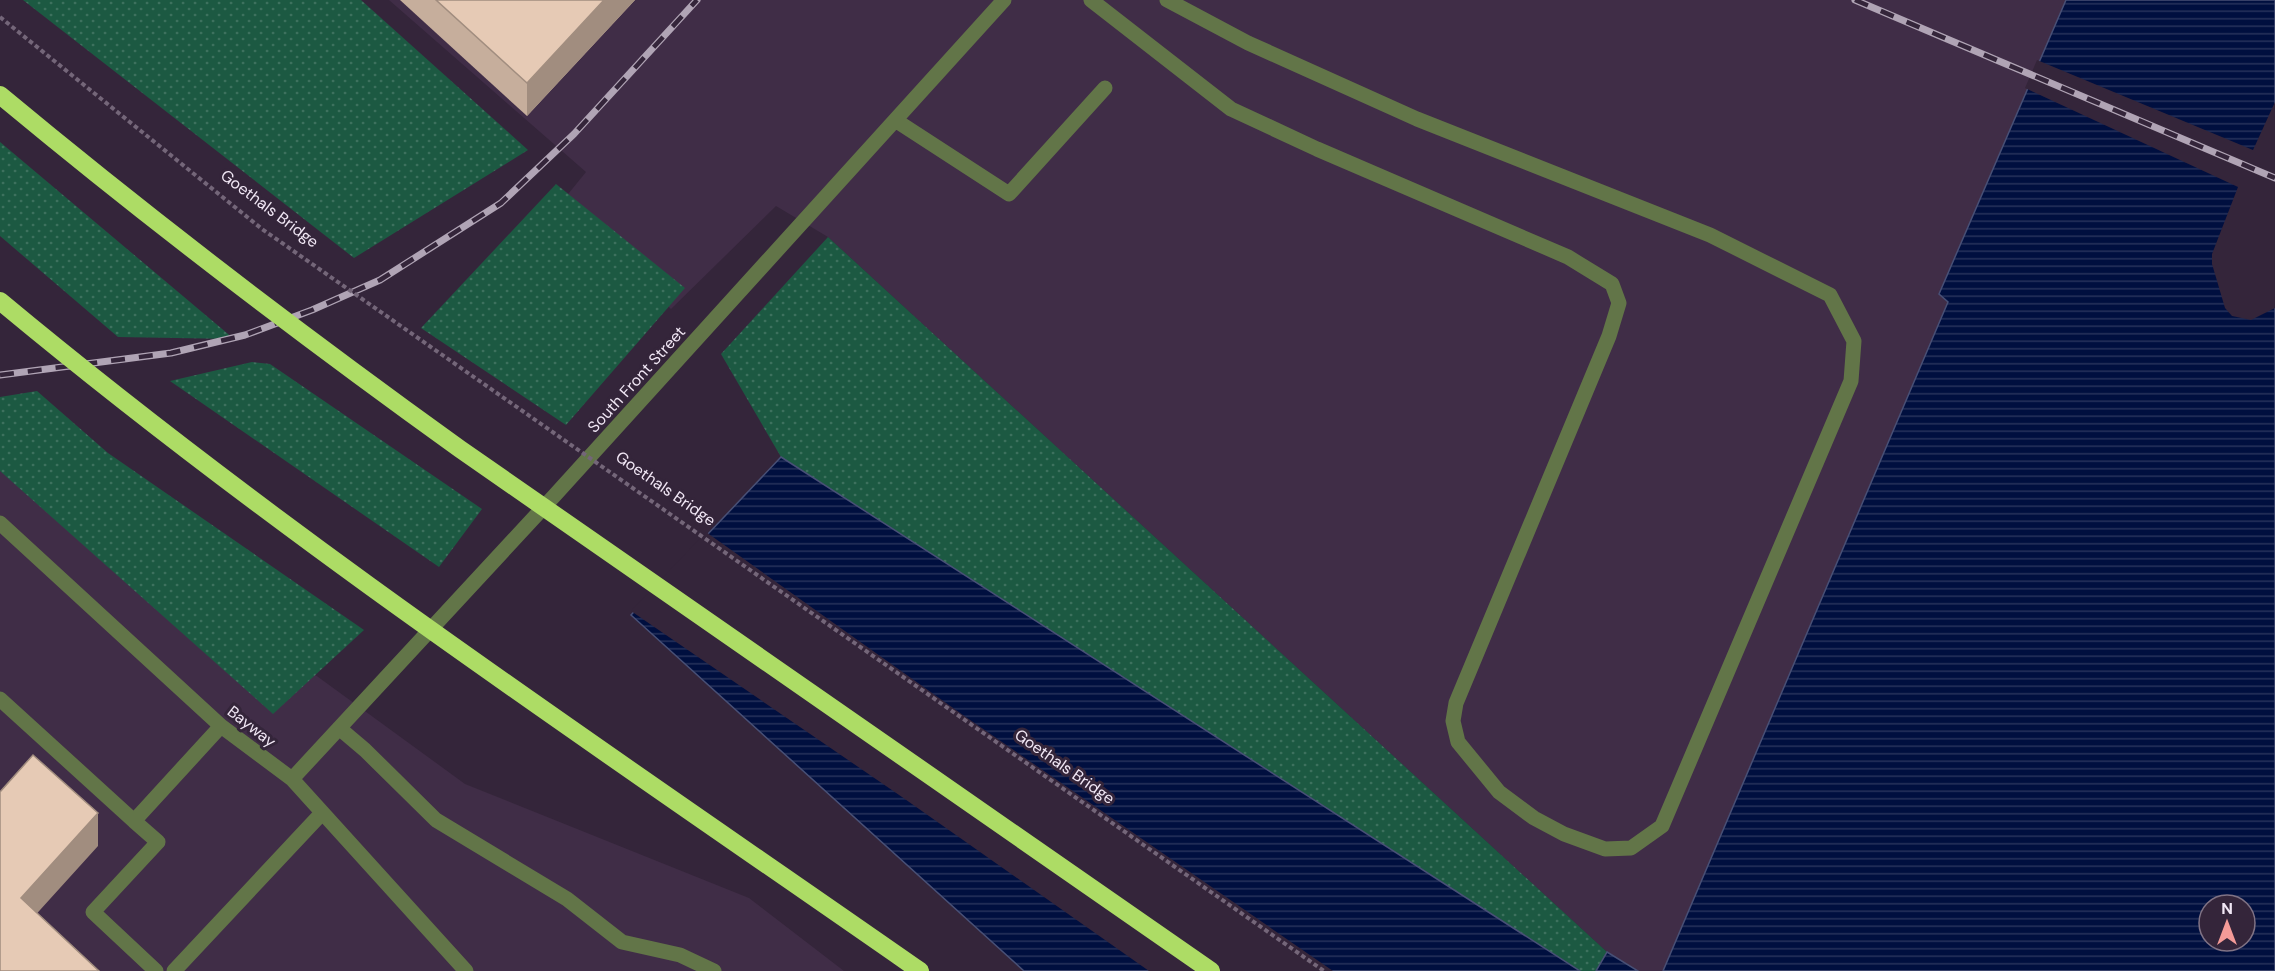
<svg xmlns="http://www.w3.org/2000/svg" width="2275" height="971" font-family="'DM Sans',sans-serif">
	<style>
		.built { fill: #402d47 }
		.grass { fill: url(#grass-dots) }
		.water { fill: url(#water-rules); stroke: #485076; stroke-width: 1.5; fill-rule: evenodd }
		.pier { fill: #34253a }
		.lines { fill: none; stroke-linecap: round; stroke-linejoin: round }
		.minor { stroke: #627548; stroke-width: 15 }
		.rail-casing { stroke: #b0a4b5; stroke-width: 7 }
		.rail { stroke: #34253a; stroke-width: 4.5; stroke-dasharray: 14; stroke-linecap: butt }
		.path-bridge { stroke: #746679; stroke-width: 4; stroke-dasharray: 4.5 3; stroke-linecap: butt }
		.highway-bridge { stroke: #addc65; stroke-width: 18 }
		.wall { fill: #c6ae9c }
		.shaded-wall { fill: #a18d7f }
		.building { fill: #e6cab5; stroke: #a18d7f; stroke-width: 1.5 }
		.labels { text-anchor: middle; stroke-width: 6; stroke-linejoin: round; paint-order: stroke }
		.street-label { font-size: 16px; fill: #f1e7f5; stroke: #34253a }
	</style>
	<defs>
		<pattern id="grass-dots" width="8" height="8" patternUnits="userSpaceOnUse" patternTransform="scale(1.5)"><rect width="8" height="8" fill="#1c5942"/><path d="M2 2h.1M6 6h.1" fill="none" stroke="#3d715e" stroke-width="1.8" stroke-linecap="round"/></pattern>
		<pattern id="water-rules" width="6" height="5" patternUnits="userSpaceOnUse" patternTransform="scale(1.5)"><rect width="6" height="5" fill="#000f3f"/><path d="M0 2.5h6" fill="none" stroke="#26325b"/></pattern>
	</defs>
	<rect width="100%" height="100%" fill="#34253a"/>
	<!-- built -->
	<path class="built" d="M 389,0 L 2066,0 L 1939,294 L 1948,302 L 1663,971 L 1638,971 L 1607,952 L 828,237 L 776,206 L 671,309 L 560,204 L 586,172 Z
		M 0,445 L 465,784 L 749,898 L 844,971 L 0,971 Z"/>
	<!-- grass -->
	<path class="grass" d="M 23,0 L 361,0 L 528,150 L 354,258 Z
		M 0,142 L 234,339 L 118,337 L 0,236 Z
		M 556,184 L 685,288 L 566,425 L 421,328 Z
		M 828,237 L 1607,952 L 1596,971 L 1580,971 L 781,457 L 721,354 Z
		M 252,362 L 270,364 L 482,509 L 439,567 L 170,381 Z
		M 37,391 L 108,453 L 364,630 L 273,714 L 0,471 L 0,397 Z"/>
	<!-- water -->
	<path class="water" d="M 2066,0 L 2275,0 L 2275,971 L 1663,971 L 1948,302 L 1939,294 ZM 2209,905 L 2245,905 L 2245,941 L 2209,941 Z
		M 781,457 L 1580,971 L 1024,971 L 631,615 Z
		M 1607,952 L 1638,971 L 1596,971 Z"/>
	<!-- pier -->
	<path class="pier" d="M 2037,60 L 2253,150 L 2275,102 L 2275,308 L 2251,320 L 2232,316 L 2225,308 L 2212,264 L 2212,254 L 2238,187 L 2025,88 Z
		M 706,532 L 963,715 L 1333,971 L 1149,971 L 902,797 L 631,611 Z"/>
	<g class="lines">
		<!-- minor -->
		<path class="minor" d="M 1091,0 L 1231,109 L 1317,149 L 1568,257 L 1612,284 L 1619,303 L 1609,336 L 1456,703 L 1453,721 L 1458,742 L 1499,792 L 1534,818 L 1564,834 L 1605,849 L 1631,848 L 1662,826 L 1851,381 L 1854,341 L 1830,295 L 1710,235 L 1417,119 L 1248,43 L 1167,0
			M 895,120 L 1009,194 L 1105,88
			M 0,523 L 221,726 L 292,779 L 466,971
			M 0,699 L 134,821 L 221,726
			M 339,728 L 365,750 L 436,820 L 567,899 L 622,942 L 680,955 L 714,971
			M 292,779 L 555,495 L 1004,0
			M 134,821 L 158,842 L 93,912 L 156,971
			M 174,971 L 322,813"/>
		<!-- rail casing -->
		<g class="rail-casing">
			<path id="rail" d="M 1855,0 L 2275,178
				M 0,375 L 171,353 L 245,335 L 312,310 L 380,280 L 501,203 L 574,134 L 697,0"/>
		</g>
		<!-- rail -->
		<use href="#rail" class="rail"/>
		<!-- path-bridge -->
		<path class="path-bridge" d="M 0,17 L 262,229 L 1324,971"/>
		<!-- highway-bridge -->
		<path class="highway-bridge" d="M 0,95 C 149,219 303,336 460,449 L 1211,971
			M 0,301 C 292,544 609,754 920,971"/>
	</g>
	<!-- wall -->
	<path class="wall" d="M 400,0 L 635,0 L 527,116 Z"/>
	<!-- shaded-wall -->
	<path class="shaded-wall" d="M 604,0 L 635,0 L 527,116 L 527,83 Z
		M 98,813 L 98,846 L 21,931 L 21,898 Z"/>
	<!-- building -->
	<path class="building" d="M 436,0 L 604,0 L 527,83 Z
		M 33,755 L 98,813 L 21,898 L 99,971 L 0,971 L 0,792 Z"/>
	<g class="labels">
		<!-- street labels -->
		<g class="street-label">
			<text transform="translate(270 208) rotate(37)" y="6">Goethals Bridge</text>
			<text transform="translate(636 379) rotate(-48)" y="6">South Front Street</text>
			<text transform="translate(666 488) rotate(35)" y="6">Goethals Bridge</text>
			<text transform="translate(252 726) rotate(38)" y="6">Bayway</text>
			<text transform="translate(1065 766) rotate(35)" y="6">Goethals Bridge</text>
		</g>
	</g>
	<!-- north arrow -->
	<g transform="translate(2227 923)"><circle r="28" fill="#34253a" stroke="#807385" stroke-width="1.5"/>
	<path d="M0-4.5L10 22L0 15L-10 22Z" fill="#f59b98"/>
	<text y="-9" font-size="16" font-weight="bold" text-anchor="middle" fill="#f1e7f5">N</text>
	</g>
</svg>
